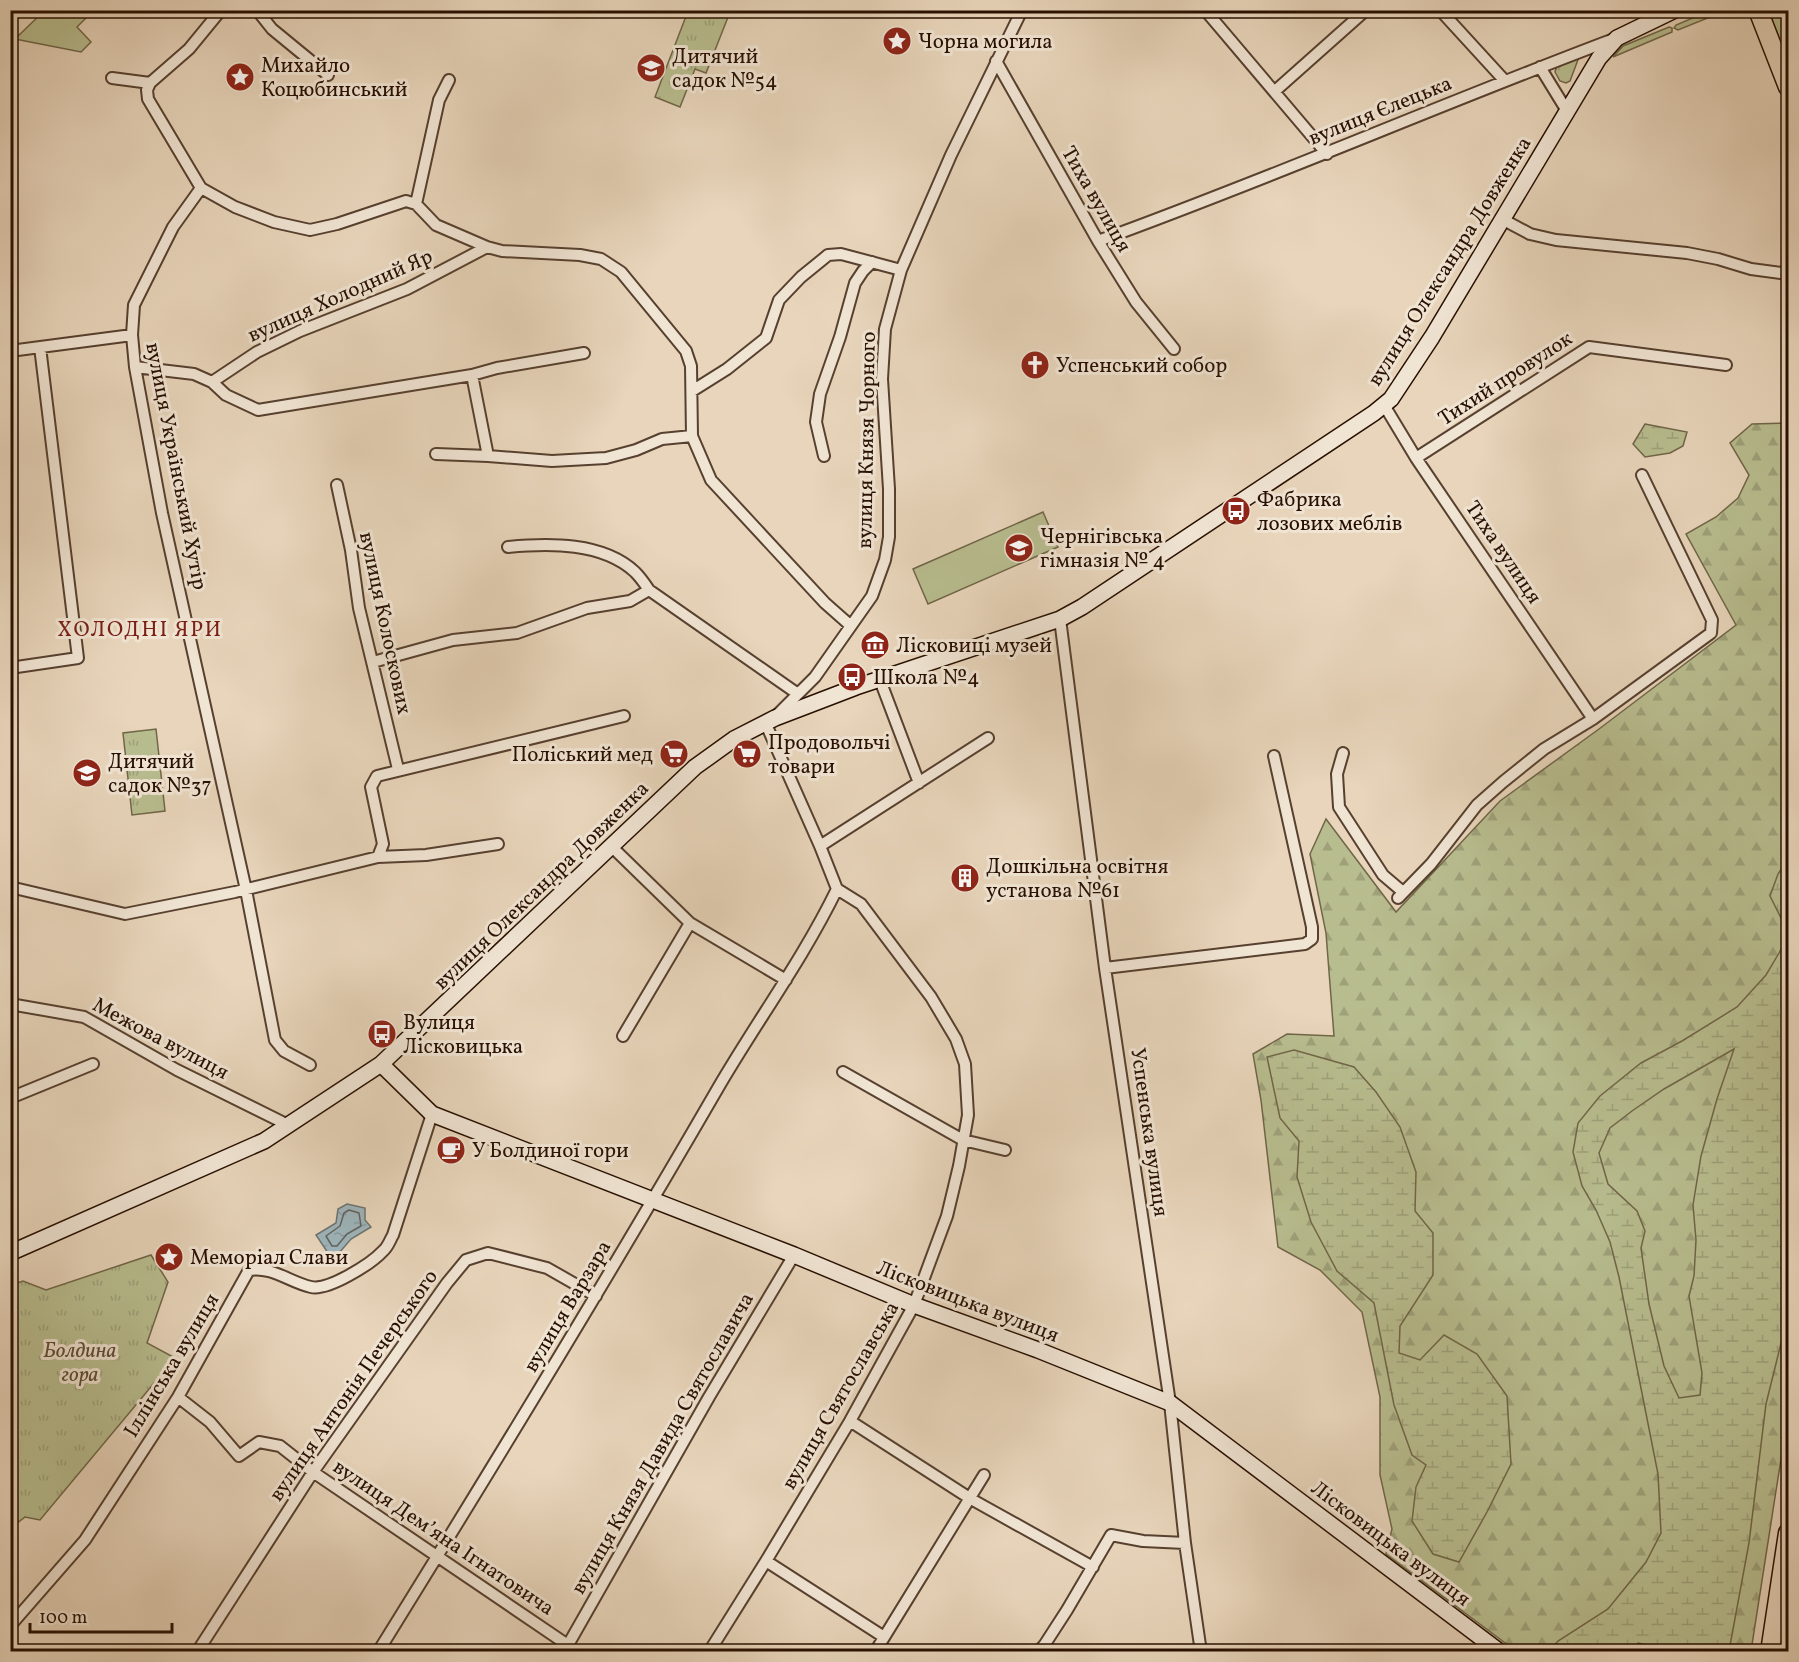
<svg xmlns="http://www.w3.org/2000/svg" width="1799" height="1662" font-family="Vollkorn,serif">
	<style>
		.grass { fill: #b8bd8f; stroke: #706648; stroke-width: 1.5 }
		.forest { fill: url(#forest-firs); stroke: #706648; stroke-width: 1.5 }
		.wetland { fill: url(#wetland-marsh); stroke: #706648; stroke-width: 1.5; fill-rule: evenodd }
		.park { fill: url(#park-tufts); stroke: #706648; stroke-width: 1.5 }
		.water { fill: url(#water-ripples); stroke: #6e7371; stroke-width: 1.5 }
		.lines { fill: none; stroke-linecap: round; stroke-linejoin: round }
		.shore { stroke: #62625e; stroke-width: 1.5 }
		.minor-casing { stroke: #57402f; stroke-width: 14 }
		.secondary-casing { stroke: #270f00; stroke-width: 18 }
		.primary-casing { stroke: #270f00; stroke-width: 21 }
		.minor { stroke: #f0e4d3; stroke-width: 10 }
		.secondary { stroke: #f0e4d3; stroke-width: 15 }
		.primary { stroke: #e8d5bb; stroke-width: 18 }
		.labels { text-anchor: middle; stroke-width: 6; stroke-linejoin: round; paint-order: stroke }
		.poi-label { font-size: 21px; fill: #270f00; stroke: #f0e4d3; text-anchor: start }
		.street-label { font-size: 21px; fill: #270f00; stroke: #f0e4d3 }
		.park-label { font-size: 21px; font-style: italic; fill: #5a4c32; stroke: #f0e4d3 }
		.neighbourhood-label { font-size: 22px; letter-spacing: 1.5px; fill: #7a1f14; stroke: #f0e4d3 }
	</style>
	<defs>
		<pattern id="forest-firs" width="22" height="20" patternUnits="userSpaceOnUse" patternTransform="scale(1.5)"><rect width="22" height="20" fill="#b8bd8f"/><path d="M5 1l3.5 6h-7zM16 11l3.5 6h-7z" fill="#9ea17a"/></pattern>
		<pattern id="wetland-marsh" width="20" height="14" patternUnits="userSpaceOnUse" patternTransform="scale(1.5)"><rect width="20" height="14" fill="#b8bd8f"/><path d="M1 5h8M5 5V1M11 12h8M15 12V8" fill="none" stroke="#9ea17a"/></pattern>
		<pattern id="park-tufts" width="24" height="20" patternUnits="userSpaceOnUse" patternTransform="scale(1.5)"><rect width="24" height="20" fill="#b8bd8f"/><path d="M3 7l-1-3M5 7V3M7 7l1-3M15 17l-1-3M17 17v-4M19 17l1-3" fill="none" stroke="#9ea17a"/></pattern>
		<pattern id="water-ripples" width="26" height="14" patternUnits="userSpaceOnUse" patternTransform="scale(1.5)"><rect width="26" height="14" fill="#9db5bc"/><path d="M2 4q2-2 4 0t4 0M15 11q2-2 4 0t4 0" fill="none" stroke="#879aa0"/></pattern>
	</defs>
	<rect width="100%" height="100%" fill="#e8d5bb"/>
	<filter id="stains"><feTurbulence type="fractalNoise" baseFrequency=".00333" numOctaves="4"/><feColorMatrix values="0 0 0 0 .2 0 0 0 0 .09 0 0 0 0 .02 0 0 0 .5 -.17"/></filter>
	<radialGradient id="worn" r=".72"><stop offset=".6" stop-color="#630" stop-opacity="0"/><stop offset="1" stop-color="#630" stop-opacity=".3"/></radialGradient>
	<!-- grass -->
	<path class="grass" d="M 45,10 L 93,11 L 77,27 L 91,42 L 81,52 L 15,39 Z
		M 1709,11 L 1725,11 L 1678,30 L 1674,28 L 1676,25 Z
		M 1669,27 L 1672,28 L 1672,32 L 1613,57 L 1623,46 Z
		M 1043,512 L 1058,547 L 928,604 L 913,569 Z"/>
	<!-- forest -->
	<path class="forest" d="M 1788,423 L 1788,1414 L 1751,1651 L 1516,1651 L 1386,1554 L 1392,1529 L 1380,1475 L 1380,1397 L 1362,1312 L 1320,1270 L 1278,1247 L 1261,1100 L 1253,1054 L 1287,1034 L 1334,1036 L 1326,933 L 1310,854 L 1326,819 L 1396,912 L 1500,801 L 1599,729 L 1736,625 L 1686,534 L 1716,517 L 1738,498 L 1749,475 L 1730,443 L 1752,424 Z"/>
	<!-- wetland -->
	<path class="wetland" d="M 1645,424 L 1687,432 L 1683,446 L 1670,453 L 1645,457 L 1633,444 Z
		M 1788,859 L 1788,1315 L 1766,1404 L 1749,1543 L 1729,1651 L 1660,1651 L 1661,1647 L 1638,1643 L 1632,1651 L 1549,1651 L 1558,1641 L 1608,1609 L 1646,1562 L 1661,1533 L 1658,1474 L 1619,1277 L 1610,1242 L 1596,1210 L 1582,1186 L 1573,1152 L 1578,1123 L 1600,1096 L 1641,1063 L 1682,1041 L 1737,1007 L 1766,975 L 1782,948 L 1786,928 L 1770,896 L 1778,874 ZM 1734,1049 L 1717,1099 L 1701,1156 L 1693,1205 L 1696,1240 L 1694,1276 L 1689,1296 L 1702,1373 L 1700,1395 L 1679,1398 L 1664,1366 L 1649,1304 L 1641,1248 L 1645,1231 L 1637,1211 L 1608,1184 L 1599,1153 L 1610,1128 L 1632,1111 L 1664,1089 Z
		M 1294,1050 L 1354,1067 L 1376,1092 L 1400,1127 L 1416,1172 L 1415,1211 L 1433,1233 L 1433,1275 L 1400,1326 L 1399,1353 L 1420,1360 L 1444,1335 L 1477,1354 L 1507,1396 L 1511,1464 L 1487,1512 L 1459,1562 L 1433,1554 L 1412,1521 L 1416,1487 L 1426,1465 L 1412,1455 L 1394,1405 L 1374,1303 L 1337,1271 L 1311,1222 L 1297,1177 L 1299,1141 L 1280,1118 L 1267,1057 Z"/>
	<!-- park -->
	<path class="park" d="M 727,10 L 730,12 L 706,73 L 695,69 L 680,107 L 655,97 L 688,11 Z
		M 1766,11 L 1788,11 L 1788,67 Z
		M 1579,57 L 1570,81 L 1566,83 L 1560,81 L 1555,72 L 1557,65 Z
		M 156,729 L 165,811 L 132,815 L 123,733 Z
		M 151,1255 L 168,1282 L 147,1343 L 175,1358 L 40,1520 L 25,1517 L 11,1528 L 11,1285 L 23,1281 L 46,1290 Z"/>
	<!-- water -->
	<path class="water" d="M 347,1204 L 365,1208 L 365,1220 L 371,1227 L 351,1239 L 339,1253 L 328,1253 L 316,1235 L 336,1223 L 338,1209 Z"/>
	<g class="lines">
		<!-- shore -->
		<path class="shore" d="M 349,1210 L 359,1213 L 361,1226 L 347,1234 L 337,1246 L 332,1246 L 326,1236 L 340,1226 L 344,1213 Z"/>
		<!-- minor casing -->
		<g class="minor-casing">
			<path id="minor" d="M 257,10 L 272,29 L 328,75
				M 1205,10 L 1327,154
				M 1440,10 L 1505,81
				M 996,61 L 1098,241 L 1136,302 L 1174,349
				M 1540,67 L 1567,111
				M 112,78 L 150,83 L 189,49 L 221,10
				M 150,83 L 147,90 L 148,99 L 201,188 L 235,207 L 274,222 L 310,230 L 337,224 L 406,201 L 416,204 L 436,225 L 487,247 L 502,251 L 580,255 L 601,259 L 621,272 L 686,351 L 691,366 L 692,436 L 711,480 L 825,603 L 851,626
				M 1275,91 L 1366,10
				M 201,188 L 173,227 L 134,305 L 132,335 L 135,367 L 162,513 L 246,890 L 275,1040 L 284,1051 L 310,1065
				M 416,204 L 439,100 L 449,80
				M 1502,219 L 1530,234 L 1556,240 L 1687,253 L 1718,259 L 1751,269 L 1788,274
				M 1098,241 C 1272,178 1441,104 1614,39
				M 10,351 L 132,335
				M 135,367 L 194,374 L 212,382 L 226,395 L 258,410 L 472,375 L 497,368 L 584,353
				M 472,375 L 488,456 L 552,461 L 606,458 L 636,450 L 662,439 L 692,436
				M 212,382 L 257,352 L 300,331 L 407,289 L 487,247
				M 692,391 L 727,369 L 766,338 L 779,300 L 801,277 L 828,255 L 841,254 L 901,270
				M 1384,405 L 1416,458 L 1593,719
				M 436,454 L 488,456
				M 824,456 L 816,422 L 820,394 L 840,337 L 855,283 L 863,271 L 872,262
				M 1416,458 L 1589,347 L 1726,365
				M 337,485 L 351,550 L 359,608 L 398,769
				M 508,547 C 549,543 603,542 635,572 C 640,577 645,584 649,590 L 798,694
				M 1060,619 L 1105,968 L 1170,1403 L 1185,1543 L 1201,1652
				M 373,662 L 453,640 L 517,633 L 587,608 L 630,601 L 649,590
				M 10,668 L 78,658 L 40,347
				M 880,680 L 919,783
				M 777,715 L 815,677 L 872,596 L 885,560 L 889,537 L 889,489 L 882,379 L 885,329 L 901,270 L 951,155 L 1022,10
				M 1343,753 L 1337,774 L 1339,807 L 1383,875 L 1403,892
				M 611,846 L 690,923 L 786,980
				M 820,846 L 988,738
				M 378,857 L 383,844 L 371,787 L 377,776 L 624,716
				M 10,887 L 125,914 L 235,892 L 378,857 L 426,855 L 498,844
				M 1398,898 L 1431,864 L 1477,805 L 1503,782 L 1544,749 L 1593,719 L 1711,633 L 1712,620 L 1642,475
				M 1105,968 L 1305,944 L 1312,939 L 1312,927 L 1274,756
				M 10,1004 L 84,1017 L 177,1070 L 288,1125
				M 623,1036 L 690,923
				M 843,1072 L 963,1140 L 1005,1150
				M 10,1098 L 93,1064
				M 178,1397 L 210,1422 L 239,1456 L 259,1442 L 280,1446 L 313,1472 L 578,1652
				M 850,1421 L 971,1499 L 1093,1567
				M 766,1561 L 884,1637
				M 10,1626 L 85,1540 L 178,1397 L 249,1270 C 272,1266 289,1282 311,1287 C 328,1291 371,1264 383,1251 C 388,1247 390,1240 393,1235 L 432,1114
				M 197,1652 L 313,1472 L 447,1283 L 466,1260 L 488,1253 L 547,1268 L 596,1296
				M 378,1652 C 494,1465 608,1278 718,1088 C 757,1021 803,959 837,889
				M 564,1652 L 709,1397 L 794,1255
				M 709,1652 L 766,1561 L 850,1421 L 914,1305 L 947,1216 L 959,1166 L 968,1115 L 965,1064 L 956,1039 L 931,997 L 861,904 L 837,889 L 820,846 L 765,722
				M 875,1652 L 984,1475
				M 1038,1652 L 1045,1644 L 1067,1610 L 1111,1535 L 1143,1541 L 1185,1543"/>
		</g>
		<!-- secondary casing -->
		<g class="secondary-casing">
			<path id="secondary" d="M 381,1064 L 432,1114 L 794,1255 L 914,1305 L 1038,1350 L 1170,1403 L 1500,1652
				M 10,1253 L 264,1141 L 381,1064 L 695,767 L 734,739 L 775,718 L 856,687 L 1060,619 L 1082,607 L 1374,413 L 1391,399 L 1432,337 L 1599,58 L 1617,38 L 1675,10"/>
		</g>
		<!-- primary casing -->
		<g class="primary-casing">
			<path id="primary" d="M 1758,10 L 1788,87
				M 1770,1652 L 1788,1533"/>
		</g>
		<!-- minor -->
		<use href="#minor" class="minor"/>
		<!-- secondary -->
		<use href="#secondary" class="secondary"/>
		<!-- primary -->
		<use href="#primary" class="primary"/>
	</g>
	<!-- icons -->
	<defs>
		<g id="sight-disc" transform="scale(1.5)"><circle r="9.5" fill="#8f2418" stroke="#f0e4d3"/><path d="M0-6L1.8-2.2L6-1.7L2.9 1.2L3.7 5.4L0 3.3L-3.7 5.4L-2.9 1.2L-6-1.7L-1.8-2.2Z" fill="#fff"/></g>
		<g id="school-disc" transform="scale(1.5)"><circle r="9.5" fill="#8f2418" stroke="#f0e4d3"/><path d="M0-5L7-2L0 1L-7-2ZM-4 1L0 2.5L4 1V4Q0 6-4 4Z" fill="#fff"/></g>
		<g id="church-disc" transform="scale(1.5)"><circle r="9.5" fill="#8f2418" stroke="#f0e4d3"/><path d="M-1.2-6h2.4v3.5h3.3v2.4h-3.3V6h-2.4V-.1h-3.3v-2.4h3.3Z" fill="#fff"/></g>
		<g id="bus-disc" transform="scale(1.5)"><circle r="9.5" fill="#8f2418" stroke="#f0e4d3"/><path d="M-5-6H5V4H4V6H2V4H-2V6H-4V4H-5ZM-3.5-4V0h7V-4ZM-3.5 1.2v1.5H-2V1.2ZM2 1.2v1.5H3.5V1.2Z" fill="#fff"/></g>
		<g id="museum-disc" transform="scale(1.5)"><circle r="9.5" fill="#8f2418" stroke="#f0e4d3"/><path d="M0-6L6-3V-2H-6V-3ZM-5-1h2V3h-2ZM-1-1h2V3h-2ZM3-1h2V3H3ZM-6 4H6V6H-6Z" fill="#fff"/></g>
		<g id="supermarket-disc" transform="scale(1.5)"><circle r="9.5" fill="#8f2418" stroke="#f0e4d3"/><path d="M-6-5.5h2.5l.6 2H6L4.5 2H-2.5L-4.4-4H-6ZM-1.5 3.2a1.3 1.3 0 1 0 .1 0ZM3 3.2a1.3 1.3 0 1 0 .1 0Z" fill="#fff"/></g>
		<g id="building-disc" transform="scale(1.5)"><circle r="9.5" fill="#8f2418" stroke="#f0e4d3"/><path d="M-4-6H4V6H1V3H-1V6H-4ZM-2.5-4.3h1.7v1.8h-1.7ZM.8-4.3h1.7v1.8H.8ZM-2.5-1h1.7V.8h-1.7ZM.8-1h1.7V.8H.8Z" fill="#fff"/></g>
		<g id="cafe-disc" transform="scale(1.5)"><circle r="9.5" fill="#8f2418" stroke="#f0e4d3"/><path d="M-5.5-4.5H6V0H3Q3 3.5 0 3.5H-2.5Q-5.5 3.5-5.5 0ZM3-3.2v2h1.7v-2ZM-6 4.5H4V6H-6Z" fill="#fff"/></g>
	</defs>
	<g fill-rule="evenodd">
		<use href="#sight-disc" x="897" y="41"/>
		<use href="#school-disc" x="651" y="68"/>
		<use href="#sight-disc" x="240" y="77"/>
		<use href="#church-disc" x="1035" y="365"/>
		<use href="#bus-disc" x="1236" y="511"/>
		<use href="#school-disc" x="1019" y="548"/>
		<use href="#museum-disc" x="875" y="645"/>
		<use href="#bus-disc" x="852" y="677"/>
		<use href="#supermarket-disc" x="674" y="754"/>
		<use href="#supermarket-disc" x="747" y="754"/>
		<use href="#school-disc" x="87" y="773"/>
		<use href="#building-disc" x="965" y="878"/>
		<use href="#bus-disc" x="382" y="1034"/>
		<use href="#cafe-disc" x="451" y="1150"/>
		<use href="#sight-disc" x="169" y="1257"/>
	</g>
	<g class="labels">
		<!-- poi labels -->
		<g class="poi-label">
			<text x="918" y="48">Чорна могила</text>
			<text x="672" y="63">Дитячий<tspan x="672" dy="24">садок №54</tspan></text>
			<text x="261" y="72">Михайло<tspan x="261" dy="24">Коцюбинський</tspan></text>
			<text x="1056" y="372">Успенський собор</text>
			<text x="1257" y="506">Фабрика<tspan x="1257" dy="24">лозових меблів</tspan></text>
			<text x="1040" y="543">Чернігівська<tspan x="1040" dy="24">гімназія № 4</tspan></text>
			<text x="896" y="652">Лісковиці музей</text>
			<text x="873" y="684">Школа №4</text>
			<text x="768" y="749">Продовольчі<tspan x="768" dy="24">товари</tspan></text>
			<text x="653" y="761" text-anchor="end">Поліський мед</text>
			<text x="108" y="768">Дитячий<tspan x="108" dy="24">садок №37</tspan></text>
			<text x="986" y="873">Дошкільна освітня<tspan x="986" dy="24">установа №61</tspan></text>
			<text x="403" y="1029">Вулиця<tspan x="403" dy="24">Лісковицька</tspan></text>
			<text x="472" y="1157">У Болдиної гори</text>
			<text x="190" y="1264">Меморіал Слави</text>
		</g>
		<!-- street labels -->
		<g class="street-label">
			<text transform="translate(1380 110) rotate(-22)" y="7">вулиця Єлецька</text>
			<text transform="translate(1097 199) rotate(60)" y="7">Тиха вулиця</text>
			<text transform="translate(1449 261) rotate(-58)" y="7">вулиця Олександра Довженка</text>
			<text transform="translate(340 295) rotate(-24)" y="7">вулиця Холодний Яр</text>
			<text transform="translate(1505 378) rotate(-33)" y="7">Тихий провулок</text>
			<text transform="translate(866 440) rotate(-89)" y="7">вулиця Князя Чорного</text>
			<text transform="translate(177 466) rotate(79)" y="7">вулиця Український Хутір</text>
			<text transform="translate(1504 552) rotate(56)" y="7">Тиха вулиця</text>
			<text transform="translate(386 623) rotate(78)" y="7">вулиця Колоскових</text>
			<text transform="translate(541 885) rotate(-44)" y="7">вулиця Олександра Довженка</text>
			<text transform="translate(161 1038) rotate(28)" y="7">Межова вулиця</text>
			<text transform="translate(1150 1132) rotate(82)" y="7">Успенська вулиця</text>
			<text transform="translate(968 1301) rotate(21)" y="7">Лісковицька вулиця</text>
			<text transform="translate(567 1306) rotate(-59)" y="7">вулиця Варзара</text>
			<text transform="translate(171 1365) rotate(-59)" y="7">Іллінська вулиця</text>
			<text transform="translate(353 1385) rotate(-55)" y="7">вулиця Антонія Печерського</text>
			<text transform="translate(840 1395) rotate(-60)" y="7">вулиця Святославська</text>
			<text transform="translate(662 1443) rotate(-60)" y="7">вулиця Князя Давида Святославича</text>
			<text transform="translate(444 1537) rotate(34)" y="7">вулиця Демʼяна Ігнатовича</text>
			<text transform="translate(1391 1543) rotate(37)" y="7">Лісковицька вулиця</text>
		</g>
		<!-- park labels -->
		<g class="park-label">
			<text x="80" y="1357">Болдина<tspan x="80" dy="24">гора</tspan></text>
		</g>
		<!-- neighbourhood labels -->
		<g class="neighbourhood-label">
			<text x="140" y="636">ХОЛОДНІ ЯРИ</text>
		</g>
	</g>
	<!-- margin -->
	<rect width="1799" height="1662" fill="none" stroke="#e8d5bb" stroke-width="36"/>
	<rect x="12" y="12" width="1775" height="1638" fill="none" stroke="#270f00" stroke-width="3"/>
	<rect x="18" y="18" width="1763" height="1626" fill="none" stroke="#270f00" stroke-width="1.5"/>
	<!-- scale -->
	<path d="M30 1623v9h142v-9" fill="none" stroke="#270f00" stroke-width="3"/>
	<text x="39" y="1623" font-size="18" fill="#270f00" stroke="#f0e4d3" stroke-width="4.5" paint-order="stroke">100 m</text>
	<rect width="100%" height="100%" filter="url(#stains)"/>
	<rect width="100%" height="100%" fill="url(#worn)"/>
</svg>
